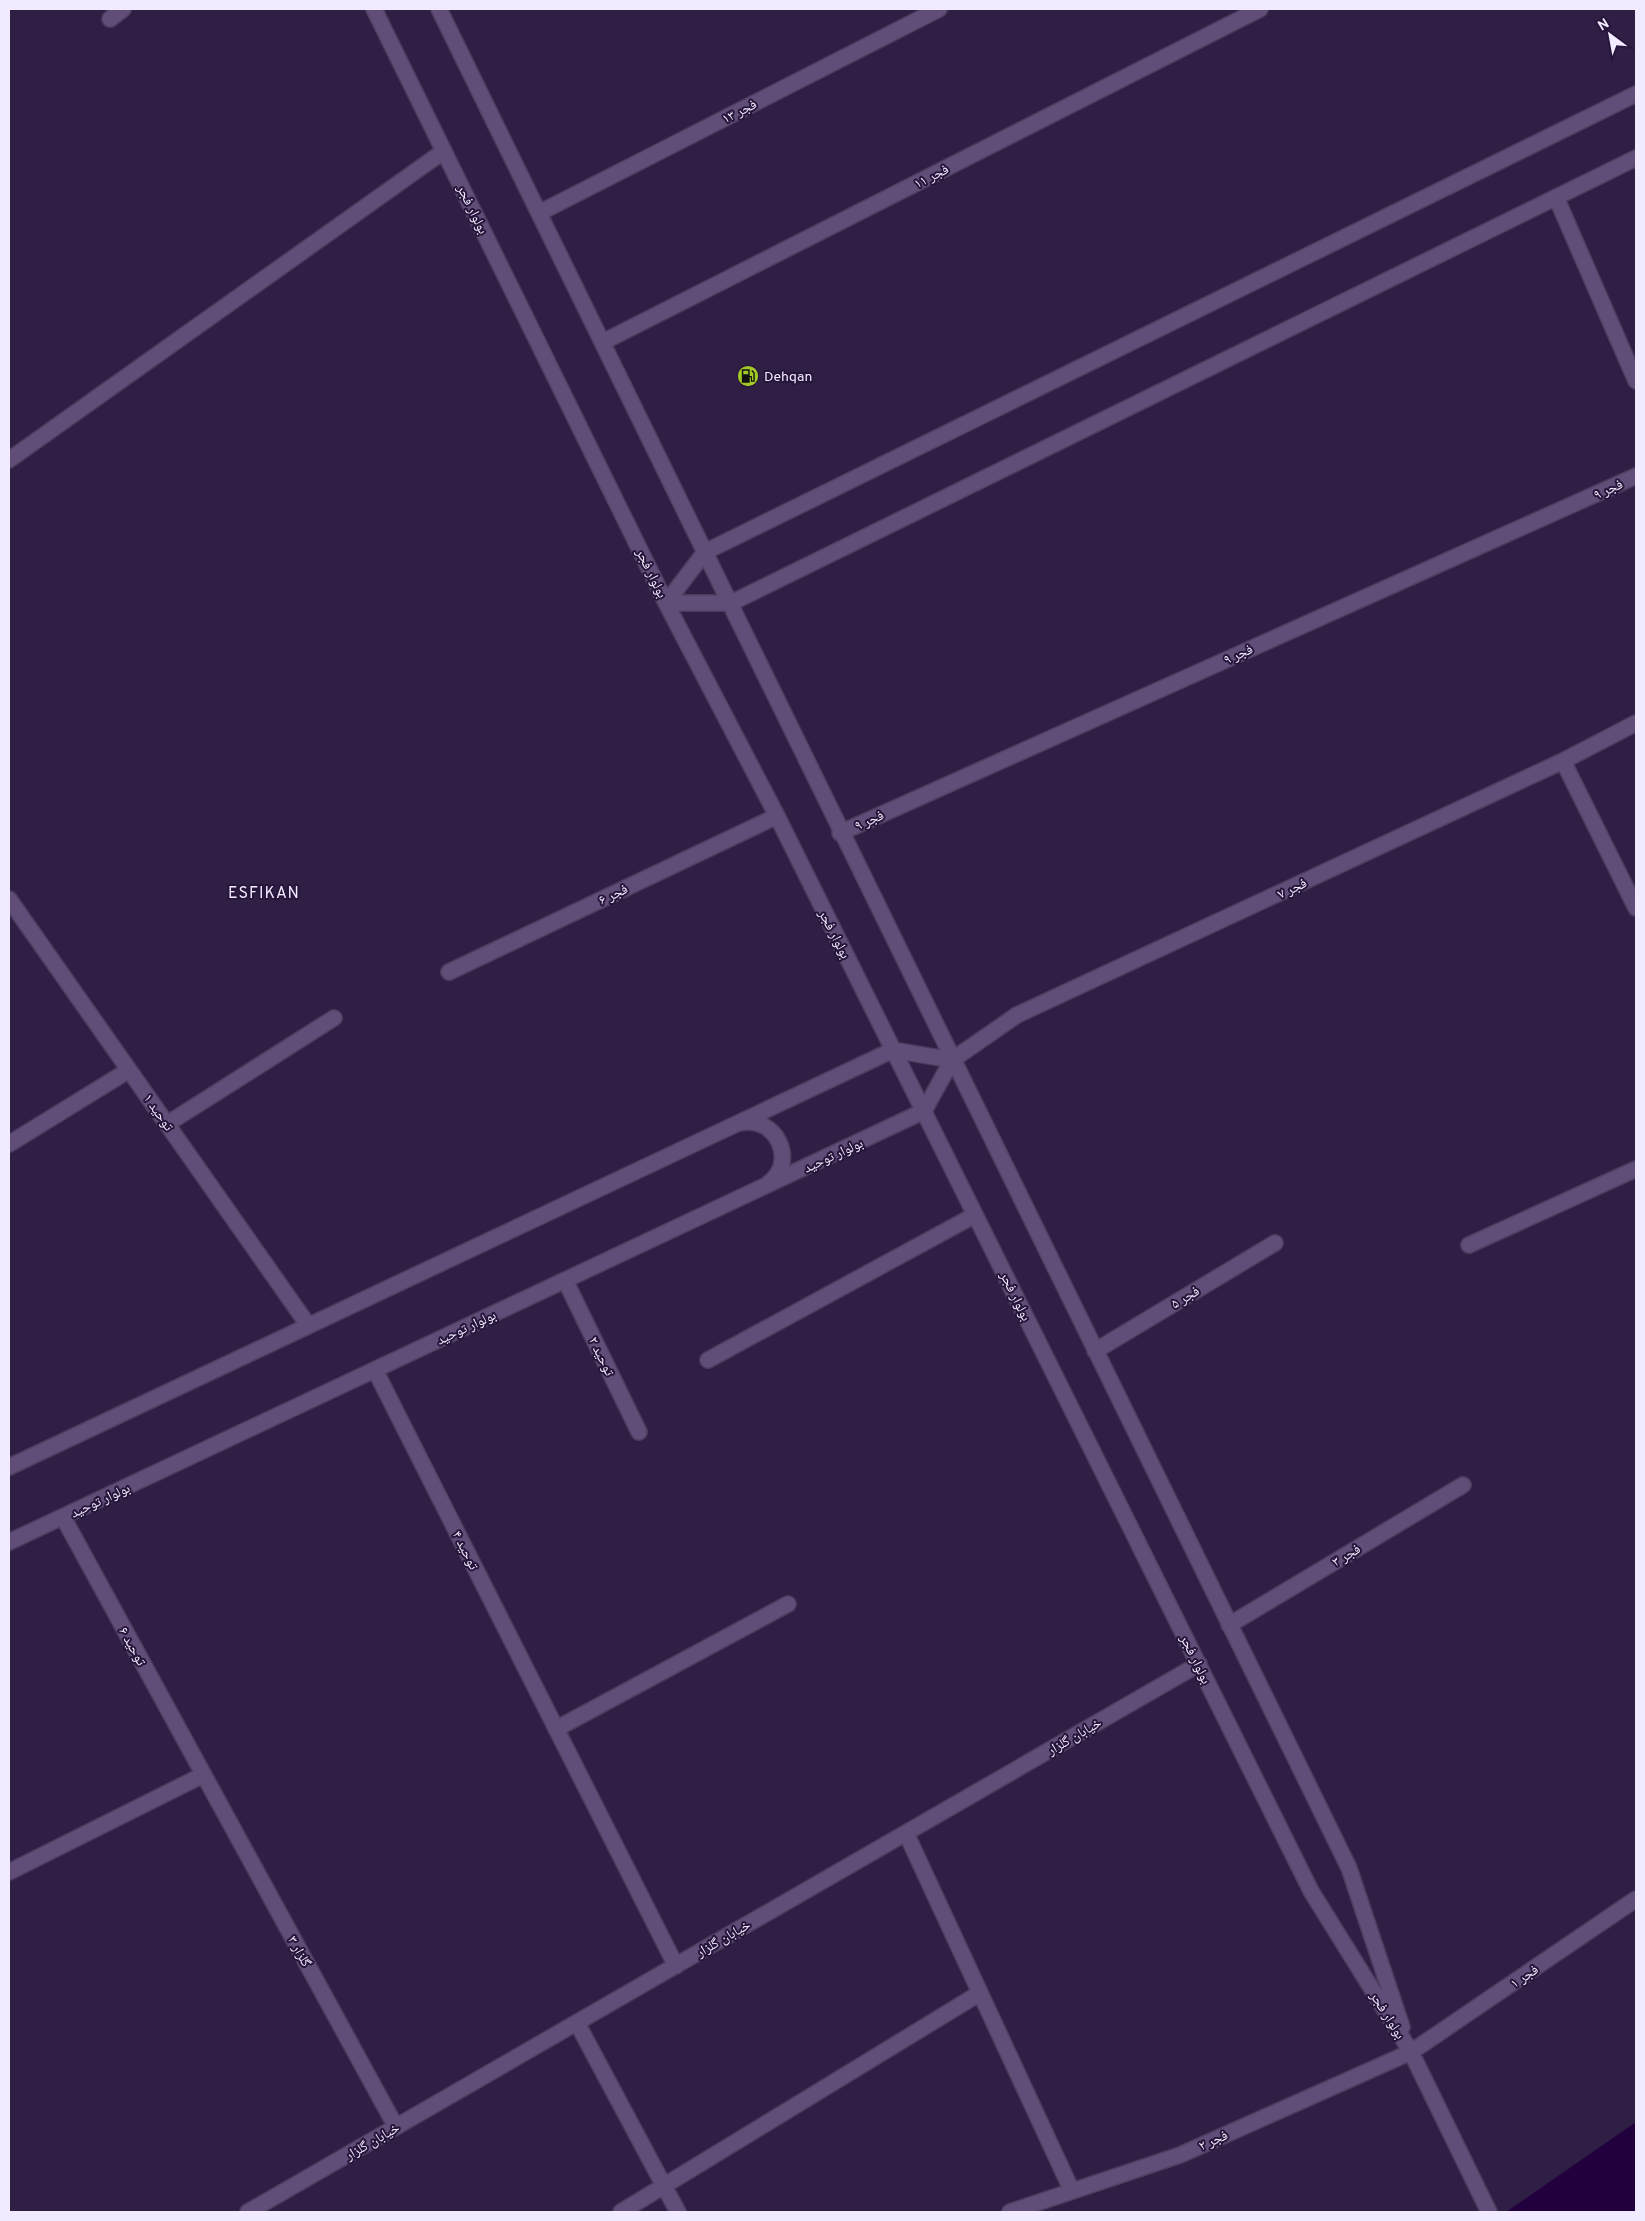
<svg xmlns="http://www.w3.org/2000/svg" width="1645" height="2221" font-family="Overpass,'Noto Naskh Arabic',sans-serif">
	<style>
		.water { fill: #21003d }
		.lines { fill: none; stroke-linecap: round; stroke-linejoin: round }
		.minor-casing { stroke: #4c3d5e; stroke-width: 18 }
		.minor { stroke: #604e79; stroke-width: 15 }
		.labels { text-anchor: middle; stroke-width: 4; stroke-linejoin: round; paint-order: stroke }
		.street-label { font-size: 14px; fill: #f2eaff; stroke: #26153a }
		.poi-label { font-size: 14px; fill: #f2eaff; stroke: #26153a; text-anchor: start }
		.quarter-label { font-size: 16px; letter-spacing: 1px; fill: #f2eaff; stroke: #26153a }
	</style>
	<rect width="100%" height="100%" fill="#301f45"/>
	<!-- water -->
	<path class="water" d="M 1636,2122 L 1636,2212 L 1506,2212 Z"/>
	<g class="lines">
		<!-- minor casing -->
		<g class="minor-casing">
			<path id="minor" d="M 374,9 L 666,603 L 777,816 L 1311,1891 L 1411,2052 L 1489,2212
				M 439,9 L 1349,1868 L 1402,2027
				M 110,19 L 123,9
				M 1556,197 L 1636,381
				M 539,213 L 939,9
				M 603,342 L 1260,9
				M 9,460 L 444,151
				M 666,603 L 705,552 L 1636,94
				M 666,603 L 731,603 L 1636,158
				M 1563,761 L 1636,908
				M 840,833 L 1636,476
				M 9,899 L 308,1325
				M 449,972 L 777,816
				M 740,1123 C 776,1115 798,1161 769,1183
				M 167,1124 L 334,1018
				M 9,1144 L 129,1070
				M 1469,1245 L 1636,1169
				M 565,1280 L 639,1432
				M 1095,1351 L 1275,1243
				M 708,1360 L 975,1215
				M 375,1370 L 676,1966
				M 9,1467 L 893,1050 L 952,1060
				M 63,1517 L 396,2127
				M 9,1542 L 924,1111 L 952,1060 L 1017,1015 L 1563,761 L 1636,723
				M 1229,1625 L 1463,1485
				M 556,1729 L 788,1604
				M 906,1833 L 1072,2191
				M 9,1872 L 203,1775
				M 577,2023 L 678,2212
				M 248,2212 L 1199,1664
				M 621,2212 L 980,1993
				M 1010,2212 L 1180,2155 L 1411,2052 L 1636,1899"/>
		</g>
		<!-- minor -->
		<use href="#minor" class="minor"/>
	</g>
	<!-- icons -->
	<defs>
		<g id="fuel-disc" transform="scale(1.125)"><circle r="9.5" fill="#a3c927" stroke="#26153a"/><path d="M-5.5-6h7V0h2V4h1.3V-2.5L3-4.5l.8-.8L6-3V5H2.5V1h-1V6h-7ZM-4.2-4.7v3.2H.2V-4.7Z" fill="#111"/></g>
	</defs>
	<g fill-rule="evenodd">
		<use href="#fuel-disc" x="748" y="376"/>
	</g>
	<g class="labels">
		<!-- street labels -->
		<g class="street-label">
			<text transform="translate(739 111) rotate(-27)" y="5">فجر ۱۳</text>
			<text transform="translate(931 176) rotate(-27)" y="5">فجر ۱۱</text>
			<text transform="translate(473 209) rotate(64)" y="5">بولوار فجر</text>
			<text transform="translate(1608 489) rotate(-24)" y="5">فجر ۹</text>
			<text transform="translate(652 573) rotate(64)" y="5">بولوار فجر</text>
			<text transform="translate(1238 654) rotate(-24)" y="5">فجر ۹</text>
			<text transform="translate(869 820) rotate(-24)" y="5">فجر ۹</text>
			<text transform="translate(1292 888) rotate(-25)" y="5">فجر ۷</text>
			<text transform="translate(613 894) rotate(-25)" y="5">فجر ۶</text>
			<text transform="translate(835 934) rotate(63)" y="5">بولوار فجر</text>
			<text transform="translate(159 1112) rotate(55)" y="5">توحید ۱</text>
			<text transform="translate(833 1155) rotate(-25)" y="5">بولوار توحید</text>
			<text transform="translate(1016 1296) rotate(64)" y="5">بولوار فجر</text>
			<text transform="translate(1185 1297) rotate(-31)" y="5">فجر ۵</text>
			<text transform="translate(466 1327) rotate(-25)" y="5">بولوار توحید</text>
			<text transform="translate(602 1356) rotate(64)" y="5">توحید ۲</text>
			<text transform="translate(100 1500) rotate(-25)" y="5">بولوار توحید</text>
			<text transform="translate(466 1550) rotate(63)" y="5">توحید ۴</text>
			<text transform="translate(1346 1555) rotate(-31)" y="5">فجر ۳</text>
			<text transform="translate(133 1646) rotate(61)" y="5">توحید ۶</text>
			<text transform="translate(1196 1659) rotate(64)" y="5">بولوار فجر</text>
			<text transform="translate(1074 1736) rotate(-30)" y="5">خیابان گلزار</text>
			<text transform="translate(723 1938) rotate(-30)" y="5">خیابان گلزار</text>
			<text transform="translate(300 1951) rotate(61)" y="5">گلزار ۳</text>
			<text transform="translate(1524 1976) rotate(-34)" y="5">فجر ۱</text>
			<text transform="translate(1388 2015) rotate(58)" y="5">بولوار فجر</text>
			<text transform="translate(1213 2140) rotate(-24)" y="5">فجر ۲</text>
			<text transform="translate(372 2141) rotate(-30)" y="5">خیابان گلزار</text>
		</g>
		<!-- poi labels -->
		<g class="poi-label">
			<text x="764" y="381">Dehqan</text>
		</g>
		<!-- quarter labels -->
		<g class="quarter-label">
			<text x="264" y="898">ESFIKAN</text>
		</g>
	</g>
	<!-- border -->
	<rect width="1645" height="2221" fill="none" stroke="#f2eaff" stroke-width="20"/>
	<!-- north arrow -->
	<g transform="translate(1610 35) rotate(328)" stroke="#26153a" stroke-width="4" paint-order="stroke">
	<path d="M0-4L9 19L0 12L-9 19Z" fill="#f2eaff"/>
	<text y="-8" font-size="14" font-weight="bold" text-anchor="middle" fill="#f2eaff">N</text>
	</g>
</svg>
